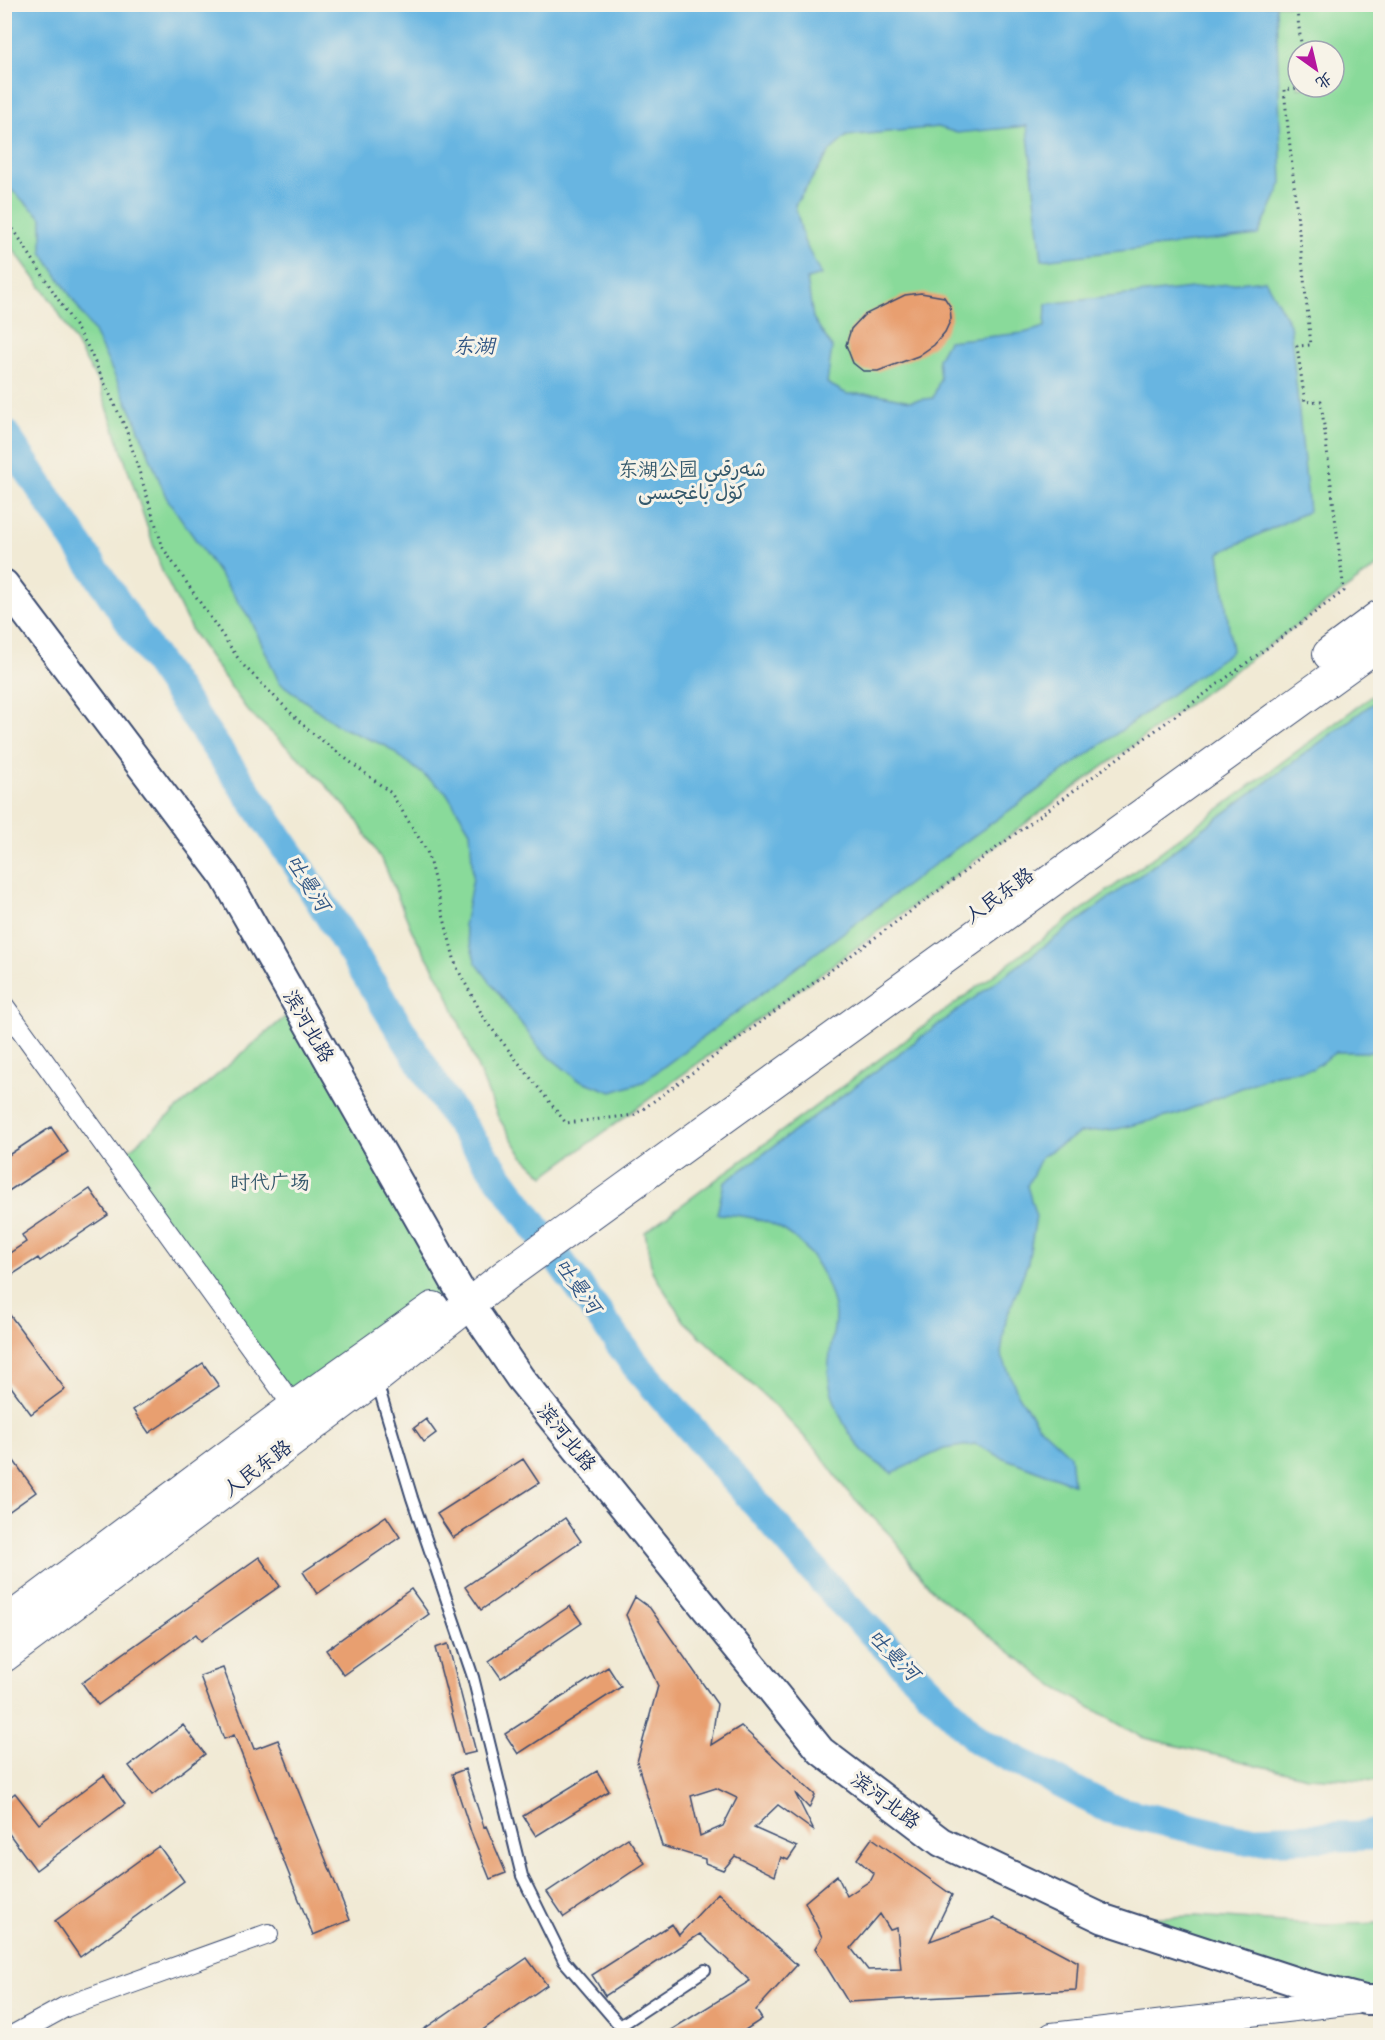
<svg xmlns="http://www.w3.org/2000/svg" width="1385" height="2040" font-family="Mynerve,'Playpen Sans Arabic','LXGW WenKai TC',sans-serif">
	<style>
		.green { fill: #89da9a; stroke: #52847c; stroke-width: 1.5; fill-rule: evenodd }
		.water { fill: #67b5e1; stroke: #4172a0; stroke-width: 1.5 }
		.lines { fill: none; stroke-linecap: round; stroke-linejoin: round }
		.river { stroke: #67b5e1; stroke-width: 30 }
		.building { fill: #e89f70; fill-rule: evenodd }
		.service-casing { stroke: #3b4b70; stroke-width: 14 }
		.minor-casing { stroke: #3b4b70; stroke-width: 22 }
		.tertiary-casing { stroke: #3b4b70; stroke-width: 28 }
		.secondary-casing { stroke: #3b4b70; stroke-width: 32 }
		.primary-casing { stroke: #3b4b70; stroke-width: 34 }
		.path { stroke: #3b4b70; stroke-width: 3; stroke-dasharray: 1.5 4.5; stroke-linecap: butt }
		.service { stroke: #fff; stroke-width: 10 }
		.minor { stroke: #fff; stroke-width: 20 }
		.tertiary { stroke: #fff; stroke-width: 26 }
		.secondary { stroke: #fff; stroke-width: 28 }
		.primary { stroke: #fff; stroke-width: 32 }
		.labels { text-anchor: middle; stroke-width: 6; stroke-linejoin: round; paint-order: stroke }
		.park-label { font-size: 20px; fill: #365a6d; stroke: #f7f3e8 }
		.street-label { font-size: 20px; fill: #1b2f5e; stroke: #f7f3e8 }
		.water-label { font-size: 21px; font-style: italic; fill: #325785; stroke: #f7f3e8 }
	</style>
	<rect width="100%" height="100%" fill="#f7f3e8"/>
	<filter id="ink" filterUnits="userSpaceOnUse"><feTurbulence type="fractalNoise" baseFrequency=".0167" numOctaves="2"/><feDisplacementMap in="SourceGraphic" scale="12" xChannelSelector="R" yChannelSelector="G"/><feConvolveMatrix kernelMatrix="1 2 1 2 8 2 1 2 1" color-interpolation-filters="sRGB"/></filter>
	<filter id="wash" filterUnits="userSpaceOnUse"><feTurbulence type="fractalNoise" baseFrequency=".008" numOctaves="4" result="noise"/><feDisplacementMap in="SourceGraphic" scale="24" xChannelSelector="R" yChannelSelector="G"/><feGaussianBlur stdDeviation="1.35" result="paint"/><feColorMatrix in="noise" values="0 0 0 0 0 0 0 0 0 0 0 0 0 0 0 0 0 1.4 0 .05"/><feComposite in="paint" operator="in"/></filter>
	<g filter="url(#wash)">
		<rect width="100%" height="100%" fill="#f1ead5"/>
		<!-- green -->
		<path class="green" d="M 4,5 L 1380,5 L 1380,564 L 544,1176 L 522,1155 L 498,1117 L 445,988 L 412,931 L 384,864 L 355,817 L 310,768 L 247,710 L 193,633 L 162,571 L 100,386 L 53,303 L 5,238 ZM 1298,51 L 1334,51 L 1334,87 L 1298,87 Z
			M 1380,690 L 1380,1781 L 1307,1777 L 1141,1737 L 1055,1687 L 936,1594 L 913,1567 L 894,1539 L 847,1491 L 816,1449 L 774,1405 L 684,1321 L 652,1271 L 645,1232 Z
			M 298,1006 L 459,1289 L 294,1407 L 116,1161 Z
			M 1196,1916 L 1326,1925 L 1380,1923 L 1380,2000 L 1104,1919 Z"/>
		<!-- water -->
		<path class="water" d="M 5,4 L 1276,5 L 1282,183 L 1258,235 L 1042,260 L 1027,126 L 957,133 L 938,127 L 847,136 L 830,151 L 795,205 L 804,241 L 821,275 L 807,279 L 813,318 L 832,347 L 827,383 L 847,394 L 878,394 L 910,401 L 933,398 L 940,379 L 938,359 L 948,341 L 1024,333 L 1045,327 L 1046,304 L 1265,280 L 1290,324 L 1309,511 L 1219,553 L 1232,651 L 954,850 L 643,1082 L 612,1092 L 577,1079 L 541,1050 L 476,963 L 464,926 L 473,878 L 470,831 L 446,792 L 386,746 L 340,727 L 279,682 L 251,620 L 166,497 L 134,417 L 94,332 L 42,252 L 42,218 L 5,184 Z
			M 1380,698 L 1380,1052 L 1336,1052 L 1312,1069 L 1275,1074 L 1178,1114 L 1117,1129 L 1080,1133 L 1042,1156 L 1027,1186 L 1036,1217 L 1028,1262 L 1006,1319 L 1001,1354 L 1018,1394 L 1037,1424 L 1070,1455 L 1073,1484 L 1001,1457 L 975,1444 L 944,1449 L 892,1473 C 883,1466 870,1460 863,1451 C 848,1435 837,1411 831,1390 C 824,1366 834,1341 835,1317 C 835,1303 828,1286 822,1273 C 800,1230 765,1215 717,1214 L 724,1183 Z"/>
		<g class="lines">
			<!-- river -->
			<path class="river" d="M 4,433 L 139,636 L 299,867 L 451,1111 L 634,1363 L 837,1597 L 979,1741 L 1110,1809 L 1242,1840 L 1380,1835"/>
		</g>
		<g id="blocks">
			<!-- building -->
			<path class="building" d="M 921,293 L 944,297 L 950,306 L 951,319 L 945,332 L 934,345 L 918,356 L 878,371 L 863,371 L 853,363 L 846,345 L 851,329 L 864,315 L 905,295 Z
				M 51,1127 L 68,1152 L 4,1194 L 4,1158 Z
				M 90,1189 L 108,1215 L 40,1261 L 38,1258 L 4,1280 L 4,1257 L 26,1242 L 22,1235 Z
				M 4,1307 L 65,1389 L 31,1414 L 4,1377 Z
				M 203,1363 L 219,1386 L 149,1433 L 133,1410 Z
				M 426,1419 L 436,1433 L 424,1442 L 414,1428 Z
				M 523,1459 L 539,1483 L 453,1538 L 437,1514 Z
				M 14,1461 L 36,1492 L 4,1515 L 4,1468 Z
				M 386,1516 L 400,1537 L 317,1594 L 303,1572 Z
				M 565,1518 L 581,1541 L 481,1610 L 465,1587 Z
				M 259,1557 L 280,1586 L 201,1641 L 196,1634 L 98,1705 L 82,1683 Z
				M 411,1589 L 429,1614 L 344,1675 L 326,1650 Z
				M 635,1597 L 650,1608 L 717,1704 L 711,1745 L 741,1726 L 815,1795 L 809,1808 L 795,1793 L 814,1831 L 778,1805 L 754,1828 L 797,1847 L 788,1860 L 781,1857 L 775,1876 L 735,1856 L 723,1870 L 705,1863 L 705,1859 L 662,1846 L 637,1762 L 658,1686 L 626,1615 ZM 716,1788 L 737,1798 L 723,1826 L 700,1836 L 691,1796 Z
				M 570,1606 L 582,1623 L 501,1678 L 489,1661 Z
				M 448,1644 L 476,1752 L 463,1755 L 435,1648 Z
				M 608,1667 L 621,1687 L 518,1754 L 505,1734 Z
				M 223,1668 L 254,1749 L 278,1740 L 350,1920 L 313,1935 L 234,1735 L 224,1739 L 200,1676 Z
				M 183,1725 L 205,1754 L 152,1795 L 129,1766 Z
				M 465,1769 L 484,1827 L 486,1826 L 506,1873 L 490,1879 L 471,1832 L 452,1774 Z
				M 597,1771 L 609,1791 L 536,1836 L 523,1816 Z
				M 104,1775 L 125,1804 L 36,1870 L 4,1827 L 4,1802 L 15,1793 L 39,1824 Z
				M 628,1838 L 645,1863 L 564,1917 L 547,1892 Z
				M 872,1838 L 952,1895 L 930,1941 L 995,1918 L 1078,1962 L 1076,1990 L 848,2002 L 815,1948 L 822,1937 L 805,1902 L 837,1875 L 847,1896 L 871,1880 L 874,1874 L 857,1859 ZM 880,1914 L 890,1930 L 897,1928 L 901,1969 L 868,1970 L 851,1948 Z
				M 159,1846 L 184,1881 L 80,1957 L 55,1921 Z
				M 718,1893 L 797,1965 L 756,2010 L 762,2019 L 736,2036 L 661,2036 L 750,1981 L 700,1934 L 605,1996 L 592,1975 L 672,1924 L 679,1935 Z
				M 527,1958 L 547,1985 L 474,2036 L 414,2036 Z"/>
		</g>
	</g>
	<g filter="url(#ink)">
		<use href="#blocks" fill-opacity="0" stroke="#3b4b70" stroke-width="1.5"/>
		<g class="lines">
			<!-- service casing -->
			<g class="service-casing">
				<path id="service" d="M 377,1382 L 412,1498 L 473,1677 L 522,1876 L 564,1961 L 620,2026 L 705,1970"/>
			</g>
			<!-- minor casing -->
			<g class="minor-casing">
				<path id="minor" d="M 4,1006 L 294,1407
					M 12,2036 L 65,2007 L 268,1934"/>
			</g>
			<!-- tertiary casing -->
			<g class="tertiary-casing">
				<path id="tertiary" d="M 1052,2036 L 1355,2001"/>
			</g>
			<!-- secondary casing -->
			<g class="secondary-casing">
				<path id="secondary" d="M 4,584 L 225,877 L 459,1289 L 520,1378 L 821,1751 L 941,1842 L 1104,1919 L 1306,1985 L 1365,2000 L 1380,2000"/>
			</g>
			<!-- primary casing -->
			<g class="primary-casing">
				<path id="primary" d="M 1329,654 L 1380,616
					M 4,1624 L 294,1407 L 433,1308
					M 4,1656 L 376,1378 L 506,1275 L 1380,643"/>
			</g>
			<!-- path -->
			<path class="path" d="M 1296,4 L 1302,51
				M 4,221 L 14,230 L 86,343 L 126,429 L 163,548 L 242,664 L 307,729 L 391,793 L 427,851 L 456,966 L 485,1020 L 566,1123 L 635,1115 L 1344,591 L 1321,401 L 1305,402 L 1297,346 L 1311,345 L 1284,90 L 1305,87"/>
			<!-- service -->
			<use href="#service" class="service"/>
			<!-- minor -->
			<use href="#minor" class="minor"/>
			<!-- tertiary -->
			<use href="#tertiary" class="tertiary"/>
			<!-- secondary -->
			<use href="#secondary" class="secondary"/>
			<!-- primary -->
			<use href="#primary" class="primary"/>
		</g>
	</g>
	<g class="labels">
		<!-- park labels -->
		<g class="park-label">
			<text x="692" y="476">东湖公园 شەرقىي<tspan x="692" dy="23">كۆل باغچىسى</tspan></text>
			<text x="270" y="1189">时代广场</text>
		</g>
		<!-- street labels -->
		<g class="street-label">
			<text transform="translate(999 895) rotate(-36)" y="7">人民东路</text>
			<text transform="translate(309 1026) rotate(60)" y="7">滨河北路</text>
			<text transform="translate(567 1437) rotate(51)" y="7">滨河北路</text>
			<text transform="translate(257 1468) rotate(-37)" y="7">人民东路</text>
			<text transform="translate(886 1800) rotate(37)" y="7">滨河北路</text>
		</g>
		<!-- water labels -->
		<g class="water-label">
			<text x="474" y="353">东湖</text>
			<text transform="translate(308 883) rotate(57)" y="7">吐曼河</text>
			<text transform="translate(578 1286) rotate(54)" y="7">吐曼河</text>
			<text transform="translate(894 1655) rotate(45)" y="7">吐曼河</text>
		</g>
	</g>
	<!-- margin -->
	<rect width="1385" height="2040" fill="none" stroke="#f7f3e8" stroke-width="24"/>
	<!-- north arrow -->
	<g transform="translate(1316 69) rotate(146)"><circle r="28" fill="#f7f3e8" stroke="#9fa5b1" stroke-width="1.5"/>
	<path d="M0-4.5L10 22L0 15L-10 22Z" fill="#b5179e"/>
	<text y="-9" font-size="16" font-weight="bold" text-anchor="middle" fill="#1b2f5e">北</text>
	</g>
</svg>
